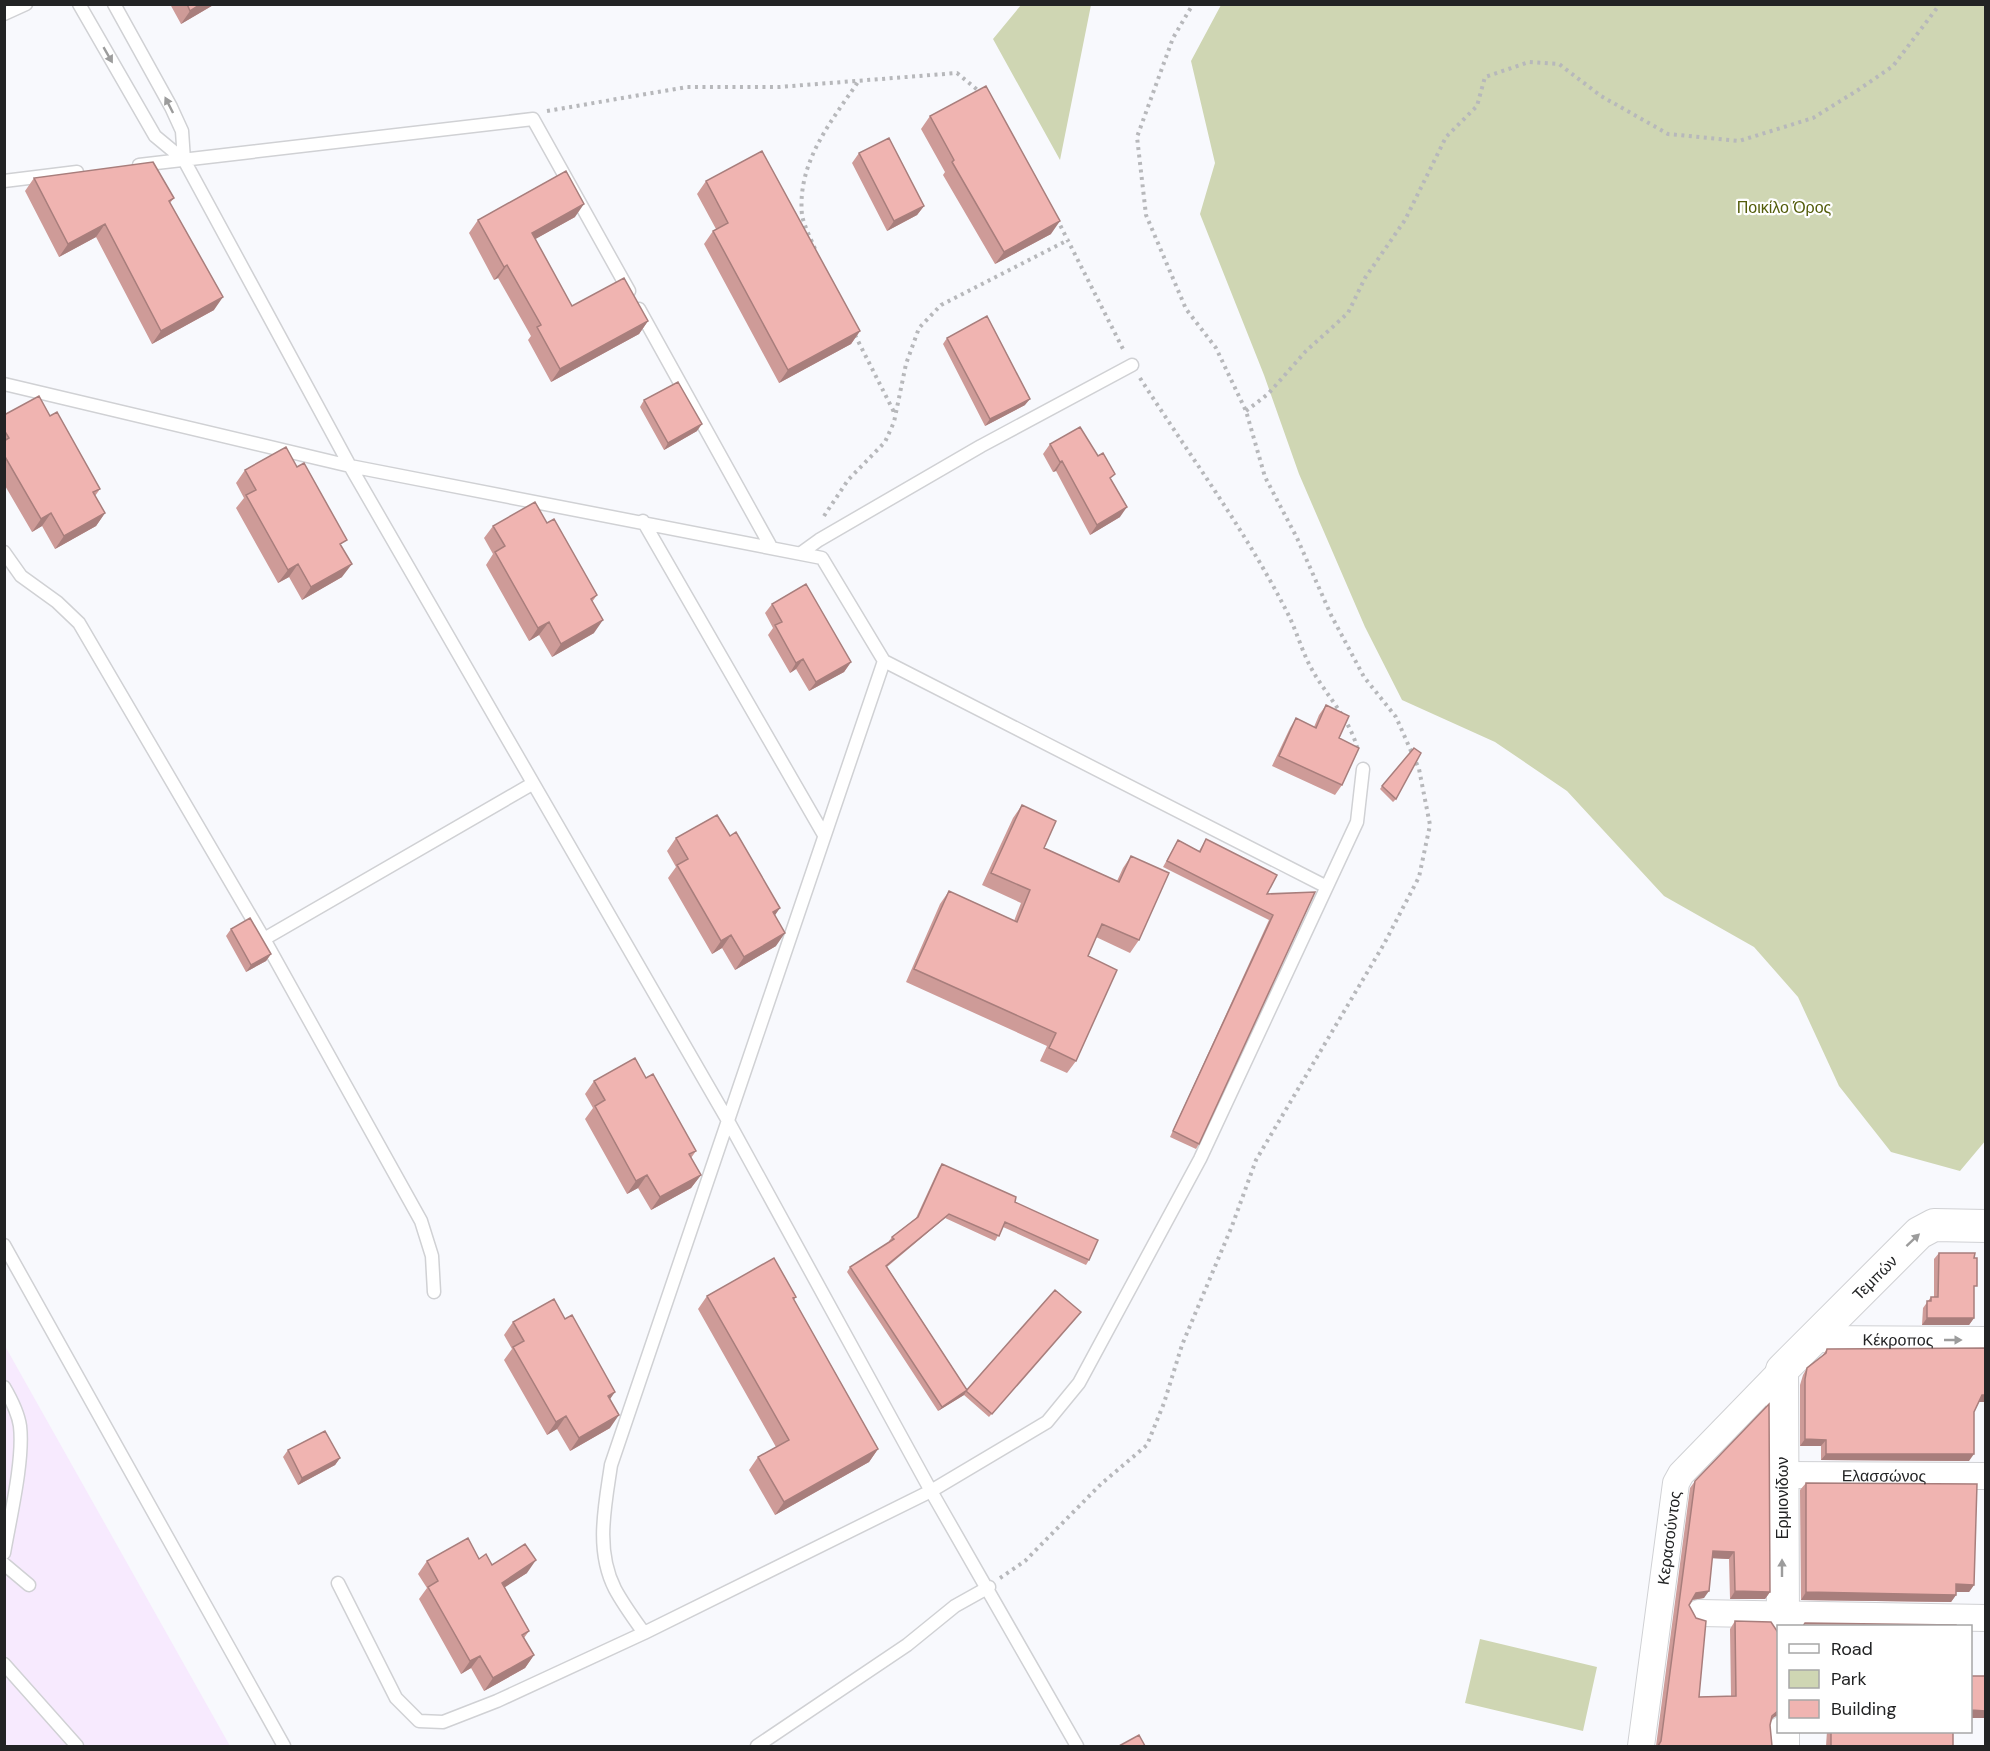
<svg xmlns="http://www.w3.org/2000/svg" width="1990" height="1751" font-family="'DM Sans',sans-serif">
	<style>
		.medical { fill: #f7eafe }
		.green { fill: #cfd6b3 }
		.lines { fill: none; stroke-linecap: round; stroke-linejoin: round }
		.service-casing { stroke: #d0d1d4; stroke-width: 15 }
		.minor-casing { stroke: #d0d1d4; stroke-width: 28 }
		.tertiary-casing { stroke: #d0d1d4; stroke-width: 34 }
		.path { stroke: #b7b8bb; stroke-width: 4; stroke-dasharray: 3 4.5; stroke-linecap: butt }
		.service { stroke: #fff; stroke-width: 12 }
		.minor { stroke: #fff; stroke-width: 26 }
		.tertiary { stroke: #fff; stroke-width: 32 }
		.wall { fill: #ce9b98 }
		.shaded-wall { fill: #a87e7c }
		.building { fill: #f0b4b1; stroke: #a87e7c; stroke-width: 1.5 }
		.oneway { fill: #9c9c9c }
		.labels { text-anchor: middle; stroke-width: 4.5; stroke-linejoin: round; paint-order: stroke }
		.park-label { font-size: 16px; fill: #535d0b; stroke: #fff }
		.street-label { font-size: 16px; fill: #222324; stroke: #fff }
	</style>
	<rect width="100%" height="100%" fill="#f8f9fd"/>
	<!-- medical -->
	<path class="medical" d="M 5,1346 L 230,1746 L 5,1746 Z"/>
	<!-- green -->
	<path class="green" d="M 1021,5 L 1091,5 L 1060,160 L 993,39 Z
		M 1221,5 L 1985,5 L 1986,1140 L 1960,1171 L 1891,1152 L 1839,1086 L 1798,997 L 1754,947 L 1664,896 L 1567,791 L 1495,742 L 1402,700 L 1365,627 L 1299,474 L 1264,375 L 1200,214 L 1215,163 L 1191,61 Z
		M 1480,1639 L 1597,1667 L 1583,1731 L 1465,1703 Z"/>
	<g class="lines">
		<!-- service casing -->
		<g class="service-casing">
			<path id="service" d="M 79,4 L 155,136 L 184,160 L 350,466 L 727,1119 L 931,1491 L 1077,1746
				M 114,4 L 171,107 L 182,131 L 184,160
				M 4,14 L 26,4
				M 139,165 L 533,119 L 629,291
				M 4,181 L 77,172
				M 639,309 L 771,547
				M 4,384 L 350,466 L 822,558 L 884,661 L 1325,886
				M 643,521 L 824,835
				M 4,552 L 21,576 L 57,602 L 79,623 L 264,939 L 421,1221 L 432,1256 L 434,1292
				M 801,553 L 819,540 L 981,446 L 1132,365
				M 264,939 L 532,784
				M 4,1245 L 284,1746
				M 4,1387 C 11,1399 18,1412 20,1426 C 24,1460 10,1518 4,1553
				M 4,1564 L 29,1585
				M 338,1583 L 396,1698 L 419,1721 L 443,1722 L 497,1701 L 644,1633 L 931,1491 L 1047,1422 L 1079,1383 L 1200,1159 L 1357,822 L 1363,769
				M 644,1633 C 634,1619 623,1604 615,1589 C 595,1550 605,1506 611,1465 L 884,661
				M 4,1664 L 77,1746
				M 757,1746 L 907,1645 L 955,1606 L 989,1587"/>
		</g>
		<!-- minor casing -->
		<g class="minor-casing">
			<g id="minor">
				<path id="s1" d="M 1811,1339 L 1986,1340"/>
				<path id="s2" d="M 1782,1475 L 1986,1476"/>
				<path d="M 1699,1613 L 1986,1618"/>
				<path id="s3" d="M 1641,1746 L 1676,1483 L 1681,1474 L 1782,1370"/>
			</g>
		</g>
		<!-- tertiary casing -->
		<g class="tertiary-casing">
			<g id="tertiary">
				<path id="s4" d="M 1783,1626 L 1782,1370 L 1919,1233 L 1934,1225 L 1986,1226"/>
				<path d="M 1783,1732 L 1783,1746"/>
			</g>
		</g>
		<!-- path -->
		<path class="path" d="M 547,111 L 687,87 L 779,87 L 957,73 L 980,92
			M 1057,219 L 1124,351
			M 815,249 C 811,239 804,226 802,215 C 797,163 830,123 858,82
			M 855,335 L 895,414
			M 1140,378 C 1190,456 1246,531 1288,614 C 1296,630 1301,648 1309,664 C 1324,694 1350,717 1358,751
			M 1246,411 L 1268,394 L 1306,351 L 1348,313 L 1365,278 L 1405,220 L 1446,137 L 1477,106 L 1485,77 L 1529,62 L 1559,64 L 1601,96 L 1668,134 L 1739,141 L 1813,118 L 1858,90 L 1893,66 L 1940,4
			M 824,516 L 848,480 L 885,442 L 894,422 L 906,364 L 919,328 L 941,305 L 1068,240
			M 1000,1578 L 1025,1561 L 1101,1484 L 1147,1445 L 1164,1403 L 1182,1345 L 1232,1226 L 1256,1160 L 1384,944 L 1419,877 L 1430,825 L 1419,769 L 1396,717 L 1364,677 L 1331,615 L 1297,538 L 1265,477 L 1246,411 L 1216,348 L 1186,309 L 1146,215 L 1137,137 L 1173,38 L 1193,4"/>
		<!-- service -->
		<use href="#service" class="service"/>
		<!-- minor -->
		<use href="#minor" class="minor"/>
		<!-- tertiary -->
		<use href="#tertiary" class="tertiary"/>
	</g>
	<!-- wall -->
	<path class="wall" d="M 170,4 L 215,4 L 181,24 Z
		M 930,116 L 1051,234 L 995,264 L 943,175 L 945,172 L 921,129 Z
		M 859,153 L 924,206 L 917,215 L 887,231 L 852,163 Z
		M 34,178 L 174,198 L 170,203 L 214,310 L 152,344 L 96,237 L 59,257 L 25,191 Z
		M 706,181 L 860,331 L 851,344 L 779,383 L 704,244 L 713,231 L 716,229 L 697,194 Z
		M 575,217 L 535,239 L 572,306 L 648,321 L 639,334 L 551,382 L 528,340 L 531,336 L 498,278 L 494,280 L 469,233 L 478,220 Z
		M 947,338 L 1025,405 L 985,426 L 943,344 Z
		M 644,400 L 697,431 L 664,450 L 640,407 Z
		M 4,415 L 50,416 L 100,489 L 95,496 L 105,513 L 96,526 L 55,549 L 42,526 L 32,532 L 4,484 Z
		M 1050,444 L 1111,480 L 1120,517 L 1090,535 L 1056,471 L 1053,472 L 1043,454 Z
		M 245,470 L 342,547 L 342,577 L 302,600 L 289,577 L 278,583 L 236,508 L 244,498 L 236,483 Z
		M 547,523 L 597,595 L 592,602 L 594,633 L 552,657 L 539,635 L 529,641 L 486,565 L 493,554 L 484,538 L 493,526 Z
		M 772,604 L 851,662 L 844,672 L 809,691 L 796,669 L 790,673 L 768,635 L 773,628 L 765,613 Z
		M 1326,705 L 1339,738 L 1342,785 L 1335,795 L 1272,766 L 1290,728 L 1296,718 L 1314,727 L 1319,715 Z
		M 1382,786 L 1396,799 L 1393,802 L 1380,789 Z
		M 1022,805 L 1044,848 L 1117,881 L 1123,868 L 1131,856 L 1139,940 L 1130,953 L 1096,937 L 1088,956 L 1076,1061 L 1067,1073 L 1040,1061 L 1047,1046 L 906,982 L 940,904 L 949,891 L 1014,921 L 1021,903 L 982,885 L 1013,818 Z
		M 676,838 L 775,915 L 776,946 L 735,970 L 722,948 L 712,954 L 668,878 L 676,867 L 667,851 Z
		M 1206,839 L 1267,894 L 1315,892 L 1199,1144 L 1196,1149 L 1170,1137 L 1269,920 L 1163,867 L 1178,840 L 1199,851 Z
		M 231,929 L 271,954 L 266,961 L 246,972 L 226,936 Z
		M 646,1078 L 696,1151 L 691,1158 L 701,1175 L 691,1188 L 651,1210 L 638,1188 L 627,1194 L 585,1119 L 593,1108 L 585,1094 L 594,1081 Z
		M 942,1164 L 1015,1202 L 1089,1260 L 1086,1265 L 1003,1227 L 995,1241 L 945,1218 L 887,1267 L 967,1390 L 1078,1316 L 989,1417 L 964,1395 L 938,1411 L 847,1272 L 850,1267 L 890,1242 L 889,1241 L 892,1237 L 916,1218 L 939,1168 Z
		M 1939,1253 L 1974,1290 L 1974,1318 L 1969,1325 L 1922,1325 L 1923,1308 L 1931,1297 L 1934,1297 L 1934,1259 Z
		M 707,1296 L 796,1297 L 794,1300 L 878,1449 L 869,1462 L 775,1515 L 749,1470 L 758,1457 L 776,1447 L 698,1309 Z
		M 513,1322 L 610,1399 L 610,1428 L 570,1451 L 557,1429 L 547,1435 L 504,1360 L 512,1349 L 504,1335 Z
		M 1827,1349 L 1986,1402 L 1979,1402 L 1974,1412 L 1969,1461 L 1821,1460 L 1821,1446 L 1800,1446 L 1800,1385 L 1803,1375 L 1807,1368 L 1822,1356 Z
		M 288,1450 L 340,1458 L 335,1465 L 298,1485 L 283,1457 Z
		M 1695,1481 L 1770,1592 L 1765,1599 L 1730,1599 L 1729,1559 L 1712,1558 L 1704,1598 L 1692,1600 L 1689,1605 L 1699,1697 L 1731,1696 L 1730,1629 L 1735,1621 L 1779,1634 L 1779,1715 L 1774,1717 L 1772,1719 L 1770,1725 L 1772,1746 L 1656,1746 L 1690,1488 Z
		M 1806,1483 L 1974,1585 L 1969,1592 L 1956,1592 L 1956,1595 L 1951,1602 L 1801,1600 L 1800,1490 Z
		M 479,1559 L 492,1565 L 527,1573 L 504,1587 L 529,1631 L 524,1638 L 534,1655 L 525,1668 L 484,1691 L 471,1668 L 461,1674 L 419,1599 L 427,1588 L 418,1574 L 427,1561 Z
		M 1827,1731 L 1953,1731 L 1953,1746 L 1826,1746 Z"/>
	<!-- shaded-wall -->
	<path class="shaded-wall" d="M 201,4 L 215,4 L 181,24 L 190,11 Z
		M 584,204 L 575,217 L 523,246 L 532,233 Z
		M 924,206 L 917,215 L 887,231 L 894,221 Z
		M 1060,221 L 1051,234 L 995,264 L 1004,252 Z
		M 105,224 L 96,237 L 59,257 L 68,244 Z
		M 507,265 L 498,278 L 494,280 L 504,267 Z
		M 223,297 L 214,310 L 152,344 L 161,331 Z
		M 648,321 L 639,334 L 551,382 L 560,369 Z
		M 860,331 L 851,344 L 779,383 L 788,370 Z
		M 1030,399 L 1025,405 L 985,426 L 990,419 Z
		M 702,424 L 697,431 L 664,450 L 668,443 Z
		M 1062,461 L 1056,471 L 1053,472 L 1060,462 Z
		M 1127,507 L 1120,517 L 1090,535 L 1097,525 Z
		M 51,513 L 42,526 L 32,532 L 41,519 Z
		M 105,513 L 96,526 L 55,549 L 64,536 Z
		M 298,564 L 289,577 L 278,583 L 288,570 Z
		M 352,564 L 342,577 L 302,600 L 311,587 Z
		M 603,620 L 594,633 L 552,657 L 561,644 Z
		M 549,622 L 539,635 L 529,641 L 538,628 Z
		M 803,659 L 796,669 L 790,673 L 796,663 Z
		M 851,662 L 844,672 L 809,691 L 816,682 Z
		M 780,908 L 771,921 L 773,912 Z
		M 785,933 L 776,946 L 735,970 L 744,957 Z
		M 731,935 L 722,948 L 712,954 L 721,941 Z
		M 271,954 L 266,961 L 246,972 L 251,965 Z
		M 647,1175 L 638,1188 L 627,1194 L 636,1181 Z
		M 701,1175 L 691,1188 L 651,1210 L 660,1197 Z
		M 949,1214 L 945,1218 L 882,1270 L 886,1266 Z
		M 1927,1318 L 1974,1318 L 1969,1325 L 1922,1325 Z
		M 967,1390 L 964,1395 L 938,1411 L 942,1407 Z
		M 615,1392 L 606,1405 L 608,1396 Z
		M 1982,1395 L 1986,1395 L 1986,1402 L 1977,1402 Z
		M 619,1415 L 610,1428 L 570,1451 L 579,1438 Z
		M 566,1416 L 557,1429 L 547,1435 L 556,1422 Z
		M 1805,1439 L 1826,1440 L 1821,1446 L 1800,1446 Z
		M 878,1449 L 869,1462 L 775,1515 L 784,1502 Z
		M 1826,1454 L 1974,1454 L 1969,1461 L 1821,1460 Z
		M 340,1458 L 335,1465 L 298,1485 L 302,1478 Z
		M 1713,1551 L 1734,1552 L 1729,1559 L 1708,1558 Z
		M 536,1560 L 527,1573 L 493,1595 L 502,1583 Z
		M 1956,1584 L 1974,1585 L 1969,1592 L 1951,1592 Z
		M 1709,1591 L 1704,1598 L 1691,1600 L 1696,1593 Z
		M 1735,1591 L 1770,1592 L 1765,1599 L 1730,1599 Z
		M 1806,1592 L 1956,1595 L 1951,1602 L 1801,1600 Z
		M 534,1655 L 525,1668 L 484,1691 L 493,1678 Z
		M 480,1656 L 471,1668 L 461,1674 L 470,1661 Z
		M 1778,1710 L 1779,1715 L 1774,1717 L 1767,1724 Z
		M 1971,1710 L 1986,1711 L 1986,1718 L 1971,1718 Z"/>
	<!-- building -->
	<path class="building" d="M 187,4 L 201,4 L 190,11 Z
		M 986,86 L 1060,221 L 1004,252 L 952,162 L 954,160 L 930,116 Z
		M 889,138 L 924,206 L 894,221 L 859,153 Z
		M 762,151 L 860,331 L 788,370 L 713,231 L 728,223 L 706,181 Z
		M 153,162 L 174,198 L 169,201 L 223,297 L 161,331 L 105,224 L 68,244 L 34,178 Z
		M 566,171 L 584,204 L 532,233 L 572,306 L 624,278 L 648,321 L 560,369 L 537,327 L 541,325 L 507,265 L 504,267 L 478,220 Z
		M 987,316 L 1030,399 L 990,419 L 947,338 Z
		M 678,382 L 702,424 L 668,443 L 644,400 Z
		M 39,396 L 50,416 L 57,412 L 100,489 L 93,492 L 105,513 L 64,536 L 51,513 L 41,519 L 4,455 L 4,441 L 9,438 L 4,430 L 4,415 Z
		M 1080,427 L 1098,456 L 1103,453 L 1115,474 L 1110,478 L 1127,507 L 1097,525 L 1062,461 L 1060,462 L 1050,444 Z
		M 286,447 L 297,467 L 304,463 L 347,540 L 340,544 L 352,564 L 311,587 L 298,564 L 288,570 L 246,495 L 256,490 L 245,470 Z
		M 535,502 L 547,523 L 554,519 L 597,595 L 591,599 L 603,620 L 561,644 L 549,622 L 538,628 L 495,552 L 505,546 L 493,526 Z
		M 806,584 L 851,662 L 816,682 L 803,659 L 796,663 L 775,625 L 782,622 L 772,604 Z
		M 1326,705 L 1349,716 L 1339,738 L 1359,748 L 1342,785 L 1279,756 L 1296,718 L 1316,728 Z
		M 1414,748 L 1421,753 L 1396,799 L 1382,786 Z
		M 1022,805 L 1056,821 L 1044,848 L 1119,882 L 1131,856 L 1169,873 L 1139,940 L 1102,924 L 1088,956 L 1117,970 L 1076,1061 L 1049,1048 L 1056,1033 L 914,969 L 949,891 L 1017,922 L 1030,890 L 991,873 Z
		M 717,815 L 730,836 L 736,832 L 780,908 L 773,912 L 785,933 L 744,957 L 731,935 L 721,941 L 677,865 L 688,859 L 676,838 Z
		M 1206,839 L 1277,875 L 1267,894 L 1315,892 L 1199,1144 L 1173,1131 L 1273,915 L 1167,861 L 1178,840 L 1200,852 Z
		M 250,918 L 271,954 L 251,965 L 231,929 Z
		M 635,1058 L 646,1078 L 653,1074 L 696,1151 L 689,1154 L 701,1175 L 660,1197 L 647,1175 L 636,1181 L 595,1106 L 605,1100 L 594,1081 Z
		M 942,1164 L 1016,1197 L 1015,1202 L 1098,1240 L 1089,1260 L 1005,1222 L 999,1236 L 949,1214 L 886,1266 L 967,1390 L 942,1407 L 850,1267 L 894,1239 L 892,1237 L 918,1217 Z
		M 1939,1253 L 1975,1253 L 1974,1258 L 1977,1258 L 1977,1286 L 1974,1286 L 1974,1318 L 1927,1318 L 1927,1301 L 1931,1301 L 1931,1297 L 1938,1297 Z
		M 774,1258 L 796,1297 L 793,1298 L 878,1449 L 784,1502 L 758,1457 L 789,1440 L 707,1296 Z
		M 1055,1290 L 1081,1312 L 992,1414 L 966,1391 Z
		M 554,1299 L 565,1319 L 572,1315 L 615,1392 L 608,1396 L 619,1415 L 579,1438 L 566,1416 L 556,1422 L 513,1347 L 524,1341 L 513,1322 Z
		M 1986,1348 L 1986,1395 L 1982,1395 L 1974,1412 L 1974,1454 L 1826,1454 L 1826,1440 L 1805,1439 L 1805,1379 L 1807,1368 L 1826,1353 L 1827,1349 Z
		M 1769,1404 L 1770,1592 L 1735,1591 L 1734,1552 L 1713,1551 L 1709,1591 L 1696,1593 L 1689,1605 L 1696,1618 L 1706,1621 L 1699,1697 L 1736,1696 L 1735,1621 L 1771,1622 L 1779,1634 L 1779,1710 L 1772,1716 L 1770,1725 L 1772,1746 L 1658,1746 L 1661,1741 L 1695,1481 Z
		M 325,1431 L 340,1458 L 302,1478 L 288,1450 Z
		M 1806,1483 L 1977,1484 L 1974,1585 L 1956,1584 L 1956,1595 L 1806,1592 Z
		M 468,1538 L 479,1559 L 486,1554 L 492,1565 L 525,1544 L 536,1560 L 502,1583 L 529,1631 L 522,1635 L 534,1655 L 493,1678 L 480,1656 L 470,1661 L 428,1587 L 438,1581 L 427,1561 Z
		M 1805,1623 L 1956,1625 L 1956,1626 L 1803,1626 Z
		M 1971,1676 L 1986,1676 L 1986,1711 L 1971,1710 Z
		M 1831,1731 L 1953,1731 L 1953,1746 L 1831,1746 Z
		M 1139,1735 L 1145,1746 L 1119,1746 Z"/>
	<!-- one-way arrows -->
	<defs><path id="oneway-solid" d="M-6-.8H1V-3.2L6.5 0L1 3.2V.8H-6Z" transform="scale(1.5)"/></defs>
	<g class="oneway">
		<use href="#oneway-solid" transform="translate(108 55) rotate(60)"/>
		<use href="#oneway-solid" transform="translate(169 105) rotate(-117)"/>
		<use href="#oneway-solid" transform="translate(1913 1240) rotate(-43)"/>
		<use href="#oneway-solid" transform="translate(1953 1340)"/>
		<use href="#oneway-solid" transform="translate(1782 1568) rotate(-90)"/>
	</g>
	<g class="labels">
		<!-- park labels -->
		<g class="park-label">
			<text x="1784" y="213">Ποικίλο Όρος</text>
		</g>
		<!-- street labels -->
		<g class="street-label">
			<text dy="6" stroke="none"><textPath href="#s4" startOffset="387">Τεμπών</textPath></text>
			<text dy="6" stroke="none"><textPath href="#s1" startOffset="87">Κέκροπος</textPath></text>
			<text dy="6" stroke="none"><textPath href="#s2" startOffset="102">Ελασσώνος</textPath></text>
			<text transform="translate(1782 1498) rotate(-90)" y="6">Ερμιονίδων</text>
			<text dy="6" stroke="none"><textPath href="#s3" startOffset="210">Κερασούντος</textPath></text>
		</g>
	</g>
	<!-- border -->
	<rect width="1990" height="1751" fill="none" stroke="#222324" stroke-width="12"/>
	<!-- legend -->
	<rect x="1777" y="1625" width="195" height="108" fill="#ffffff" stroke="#a7a7a7" stroke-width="1.5"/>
	<rect x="1789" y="1644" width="30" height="9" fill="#ffffff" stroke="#a7a7a7" stroke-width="1.5"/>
	<text x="1831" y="1655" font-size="18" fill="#222324">Road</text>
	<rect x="1789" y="1670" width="30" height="18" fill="#cfd6b3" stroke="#a7a7a7" stroke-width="1.5"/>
	<text x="1831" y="1685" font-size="18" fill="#222324">Park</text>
	<rect x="1789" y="1700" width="30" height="18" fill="#f0b4b1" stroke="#a7a7a7" stroke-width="1.5"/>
	<text x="1831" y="1715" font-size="18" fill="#222324">Building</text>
</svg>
